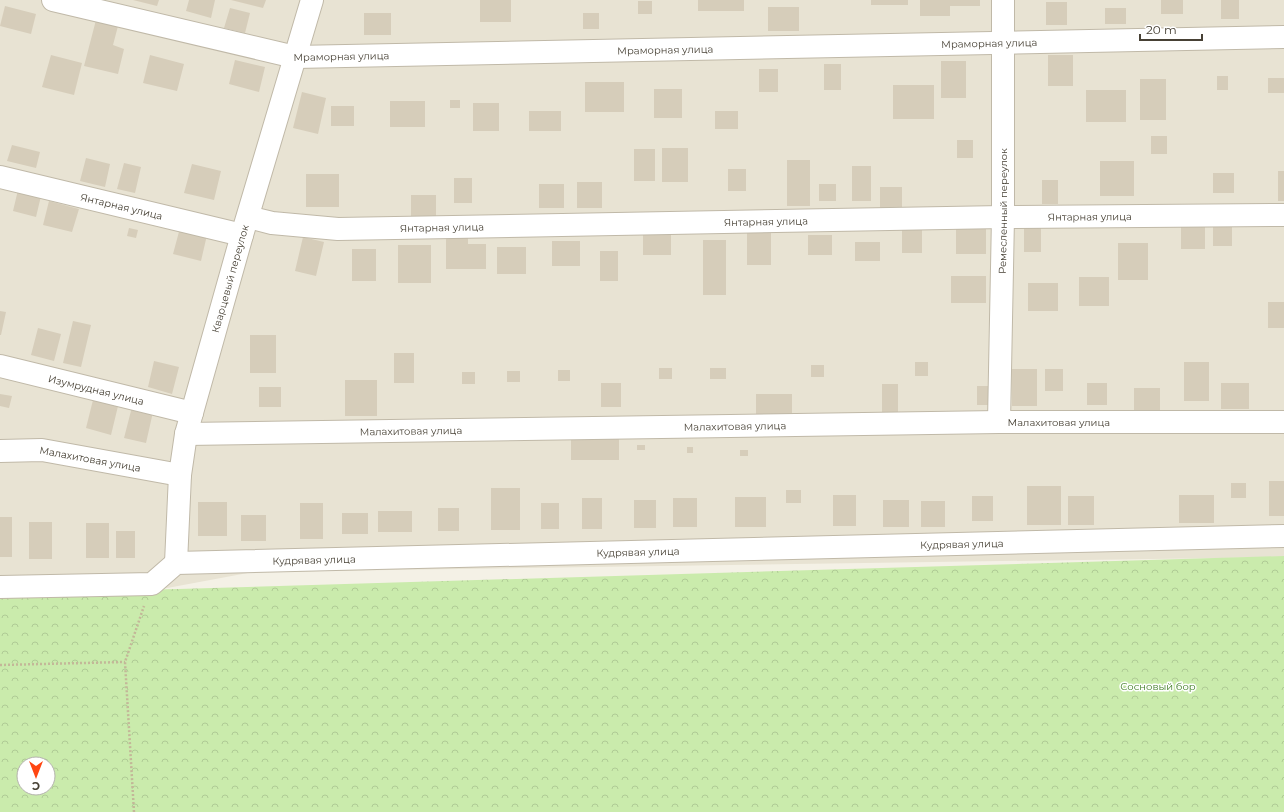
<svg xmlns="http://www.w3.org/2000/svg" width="1284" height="812" font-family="Montserrat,sans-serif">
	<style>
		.residential { fill: #e8e3d3 }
		.forest { fill: url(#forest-crowns); fill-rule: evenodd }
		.building { fill: #d6cdba }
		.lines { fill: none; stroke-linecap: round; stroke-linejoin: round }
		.minor-casing { stroke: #c0b9a8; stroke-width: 24 }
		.path { stroke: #c3b798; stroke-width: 2.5; stroke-dasharray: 2 2; stroke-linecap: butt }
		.minor { stroke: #fff; stroke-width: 22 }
		.labels { text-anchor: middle; stroke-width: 3; stroke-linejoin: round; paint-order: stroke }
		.street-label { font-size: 10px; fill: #474135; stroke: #fff }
		.park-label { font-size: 10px; fill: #3f7d24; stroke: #fff }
	</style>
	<defs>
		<pattern id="forest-crowns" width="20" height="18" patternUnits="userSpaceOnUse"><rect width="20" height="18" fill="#caebac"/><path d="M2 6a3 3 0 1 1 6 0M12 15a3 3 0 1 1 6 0" fill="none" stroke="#afcb95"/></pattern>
	</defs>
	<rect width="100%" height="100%" fill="#f4f1e6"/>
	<!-- residential -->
	<path class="residential" d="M 0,0 L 1284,0 L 1284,557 L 253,572 L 119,597 L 0,599 Z"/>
	<!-- forest -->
	<path class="forest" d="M 1284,556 L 1284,812 L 0,812 L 0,593 L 178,589 ZM 24,764 L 48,764 L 48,788 L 24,788 Z"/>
	<!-- building -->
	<path class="building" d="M 133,0 L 159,0 L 157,6 Z
		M 189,0 L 215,0 L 211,18 L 186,11 Z
		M 231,0 L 266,0 L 263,8 Z
		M 480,0 L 511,0 L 511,22 L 480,22 Z
		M 698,0 L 744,0 L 744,11 L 698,11 Z
		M 871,0 L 908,0 L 908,5 L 871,5 Z
		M 920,0 L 980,0 L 980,6 L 950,6 L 950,16 L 920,16 Z
		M 1161,0 L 1183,0 L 1183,14 L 1161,14 Z
		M 1221,0 L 1239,0 L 1239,19 L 1221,19 Z
		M 638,1 L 652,1 L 652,14 L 638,14 Z
		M 1046,2 L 1067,2 L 1067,25 L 1046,25 Z
		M 5,6 L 36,14 L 31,34 L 0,26 Z
		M 768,7 L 799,7 L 799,31 L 768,31 Z
		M 230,8 L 250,13 L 245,33 L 224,28 Z
		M 1105,8 L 1126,8 L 1126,24 L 1105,24 Z
		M 364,13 L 391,13 L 391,35 L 364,35 Z
		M 583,13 L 599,13 L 599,29 L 583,29 Z
		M 96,20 L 118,26 L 113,45 L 124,49 L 118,74 L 84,66 Z
		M 51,55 L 82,63 L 74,95 L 42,87 Z
		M 150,55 L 184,64 L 177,91 L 143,83 Z
		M 1048,55 L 1073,55 L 1073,86 L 1048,86 Z
		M 235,60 L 265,67 L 259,92 L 229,84 Z
		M 941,61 L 966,61 L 966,98 L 941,98 Z
		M 824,64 L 841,64 L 841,90 L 824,90 Z
		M 759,69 L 778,69 L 778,92 L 759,92 Z
		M 1217,76 L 1228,76 L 1228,90 L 1217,90 Z
		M 1268,78 L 1284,78 L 1284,93 L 1268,93 Z
		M 1140,79 L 1166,79 L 1166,120 L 1140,120 Z
		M 585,82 L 624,82 L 624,112 L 585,112 Z
		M 893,85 L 934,85 L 934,119 L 893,119 Z
		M 654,89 L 682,89 L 682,118 L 654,118 Z
		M 1086,90 L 1126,90 L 1126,122 L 1086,122 Z
		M 302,92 L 326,98 L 318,134 L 293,128 Z
		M 450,100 L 460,100 L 460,108 L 450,108 Z
		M 390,101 L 425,101 L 425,127 L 390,127 Z
		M 473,103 L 499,103 L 499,131 L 473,131 Z
		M 331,106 L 354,106 L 354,126 L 331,126 Z
		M 529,111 L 561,111 L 561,131 L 529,131 Z
		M 715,111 L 738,111 L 738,129 L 715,129 Z
		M 1151,136 L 1167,136 L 1167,154 L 1151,154 Z
		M 957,140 L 973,140 L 973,158 L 957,158 Z
		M 12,145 L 40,152 L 36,168 L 7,161 Z
		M 662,148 L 688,148 L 688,182 L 662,182 Z
		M 634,149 L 655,149 L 655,181 L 634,181 Z
		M 86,158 L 110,164 L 105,187 L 80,181 Z
		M 787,160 L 810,160 L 810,206 L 787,206 Z
		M 1100,161 L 1134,161 L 1134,196 L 1100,196 Z
		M 124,163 L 141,167 L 135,193 L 117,189 Z
		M 192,164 L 221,171 L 214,200 L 184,193 Z
		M 852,166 L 871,166 L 871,201 L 852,201 Z
		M 728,169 L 746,169 L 746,191 L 728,191 Z
		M 1278,171 L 1284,171 L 1284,201 L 1278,201 Z
		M 1213,173 L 1234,173 L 1234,193 L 1213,193 Z
		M 306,174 L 339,174 L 339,207 L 306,207 Z
		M 454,178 L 472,178 L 472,203 L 454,203 Z
		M 1042,180 L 1058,180 L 1058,204 L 1042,204 Z
		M 577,182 L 602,182 L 602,208 L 577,208 Z
		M 539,184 L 564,184 L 564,208 L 539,208 Z
		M 819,184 L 836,184 L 836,201 L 819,201 Z
		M 880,187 L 902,187 L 902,210 L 880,210 Z
		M 18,190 L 41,196 L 36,217 L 13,211 Z
		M 411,195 L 436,195 L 436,218 L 411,218 Z
		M 49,201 L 79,209 L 72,232 L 43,225 Z
		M 1213,225 L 1232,225 L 1232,246 L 1213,246 Z
		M 1181,226 L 1205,226 L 1205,249 L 1181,249 Z
		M 956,227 L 986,227 L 986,254 L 956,254 Z
		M 129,228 L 138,230 L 136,238 L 127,236 Z
		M 180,228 L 207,235 L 201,261 L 173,254 Z
		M 1024,228 L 1041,228 L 1041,252 L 1024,252 Z
		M 902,229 L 922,229 L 922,253 L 902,253 Z
		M 747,231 L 771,231 L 771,265 L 747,265 Z
		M 643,232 L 671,232 L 671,255 L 643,255 Z
		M 446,235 L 468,235 L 468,244 L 486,244 L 486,269 L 446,269 Z
		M 808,235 L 832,235 L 832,255 L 808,255 Z
		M 303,237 L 324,242 L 316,276 L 295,271 Z
		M 703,240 L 726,240 L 726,295 L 703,295 Z
		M 552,241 L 580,241 L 580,266 L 552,266 Z
		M 855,242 L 880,242 L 880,261 L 855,261 Z
		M 1118,243 L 1148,243 L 1148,280 L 1118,280 Z
		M 398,245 L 431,245 L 431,283 L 398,283 Z
		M 497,247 L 526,247 L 526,274 L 497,274 Z
		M 352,249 L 376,249 L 376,281 L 352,281 Z
		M 600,251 L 618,251 L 618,281 L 600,281 Z
		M 951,276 L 986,276 L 986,303 L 951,303 Z
		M 1079,277 L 1109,277 L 1109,306 L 1079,306 Z
		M 1028,283 L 1058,283 L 1058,311 L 1028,311 Z
		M 1268,302 L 1284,302 L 1284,328 L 1268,328 Z
		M 0,311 L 6,312 L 1,335 L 0,335 Z
		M 73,321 L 91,325 L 81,367 L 63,363 Z
		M 38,328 L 61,334 L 54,361 L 31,355 Z
		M 250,335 L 276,335 L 276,373 L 250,373 Z
		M 394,353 L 414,353 L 414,383 L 394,383 Z
		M 154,361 L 179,367 L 172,394 L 148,387 Z
		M 915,362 L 928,362 L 928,376 L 915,376 Z
		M 1184,362 L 1209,362 L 1209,401 L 1184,401 Z
		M 811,365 L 824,365 L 824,377 L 811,377 Z
		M 659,368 L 672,368 L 672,379 L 659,379 Z
		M 710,368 L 726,368 L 726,379 L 710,379 Z
		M 1012,369 L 1037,369 L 1037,406 L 1012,406 Z
		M 1045,369 L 1063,369 L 1063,391 L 1045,391 Z
		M 558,370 L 570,370 L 570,381 L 558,381 Z
		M 507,371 L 520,371 L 520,382 L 507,382 Z
		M 462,372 L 475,372 L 475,384 L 462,384 Z
		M 345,380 L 377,380 L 377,416 L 345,416 Z
		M 601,383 L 621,383 L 621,407 L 601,407 Z
		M 1087,383 L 1107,383 L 1107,405 L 1087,405 Z
		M 1221,383 L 1249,383 L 1249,409 L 1221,409 Z
		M 882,384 L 898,384 L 898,416 L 882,416 Z
		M 977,386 L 994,386 L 994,405 L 977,405 Z
		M 259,387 L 281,387 L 281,407 L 259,407 Z
		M 1134,388 L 1160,388 L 1160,412 L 1134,412 Z
		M 0,394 L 12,396 L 9,408 L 0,406 Z
		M 756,394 L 792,394 L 792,417 L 756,417 Z
		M 94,396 L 119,402 L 111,435 L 86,428 Z
		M 132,407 L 153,412 L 146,443 L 124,438 Z
		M 571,438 L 619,438 L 619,460 L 571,460 Z
		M 637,445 L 645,445 L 645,450 L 637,450 Z
		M 687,447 L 693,447 L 693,453 L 687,453 Z
		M 740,450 L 748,450 L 748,456 L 740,456 Z
		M 1269,481 L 1284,481 L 1284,516 L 1269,516 Z
		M 1231,483 L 1246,483 L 1246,498 L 1231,498 Z
		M 1027,486 L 1061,486 L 1061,525 L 1027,525 Z
		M 491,488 L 520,488 L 520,530 L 491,530 Z
		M 786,490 L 801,490 L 801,503 L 786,503 Z
		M 833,495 L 856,495 L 856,526 L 833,526 Z
		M 1179,495 L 1214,495 L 1214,523 L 1179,523 Z
		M 972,496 L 993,496 L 993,521 L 972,521 Z
		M 1068,496 L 1094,496 L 1094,525 L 1068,525 Z
		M 735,497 L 766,497 L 766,527 L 735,527 Z
		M 582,498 L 602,498 L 602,529 L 582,529 Z
		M 673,498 L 697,498 L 697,527 L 673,527 Z
		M 634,500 L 656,500 L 656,528 L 634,528 Z
		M 883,500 L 909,500 L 909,527 L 883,527 Z
		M 921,501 L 945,501 L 945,527 L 921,527 Z
		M 198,502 L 227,502 L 227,536 L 198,536 Z
		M 300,503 L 323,503 L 323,539 L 300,539 Z
		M 541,503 L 559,503 L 559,529 L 541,529 Z
		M 438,508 L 459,508 L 459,531 L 438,531 Z
		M 378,511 L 412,511 L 412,532 L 378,532 Z
		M 342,513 L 368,513 L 368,534 L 342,534 Z
		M 241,515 L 266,515 L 266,541 L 241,541 Z
		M 0,517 L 12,517 L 12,557 L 0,557 Z
		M 29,522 L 52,522 L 52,559 L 29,559 Z
		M 86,523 L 109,523 L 109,558 L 86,558 Z
		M 116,531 L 135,531 L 135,558 L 116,558 Z"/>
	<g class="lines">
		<!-- minor casing -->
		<g class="minor-casing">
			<g id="minor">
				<path id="s1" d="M 53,0 L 295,57 L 1284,37"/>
				<path id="s2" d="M 0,177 L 242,235"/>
				<path id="s3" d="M 248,217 L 272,223 L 338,229 L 1003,217 L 1284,215"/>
				<path id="s4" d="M 0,366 L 192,413"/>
				<path id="s5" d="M 999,422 L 1003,217 L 1003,0"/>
				<path id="s6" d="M 186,434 L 999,422 L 1284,422"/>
				<path id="s7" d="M 0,451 L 42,450 L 180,475"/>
				<path id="s8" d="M 176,563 L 180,475 L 186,434 L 242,235 L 312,0"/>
				<path id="s9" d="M 0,587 L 152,584 L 176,563 L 1284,536"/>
			</g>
		</g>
		<!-- path -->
		<path class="path" d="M 0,665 L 125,662
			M 134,812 L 125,662 L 144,606"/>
		<!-- minor -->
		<use href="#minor" class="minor"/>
	</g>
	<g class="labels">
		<!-- street labels -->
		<g class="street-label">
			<text dy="4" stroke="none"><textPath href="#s1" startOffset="943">Мраморная улица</textPath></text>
			<text dy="4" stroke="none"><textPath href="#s1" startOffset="619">Мраморная улица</textPath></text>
			<text dy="4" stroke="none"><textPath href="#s1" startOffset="295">Мраморная улица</textPath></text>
			<text dy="4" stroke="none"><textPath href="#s2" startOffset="125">Янтарная улица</textPath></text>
			<text dy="4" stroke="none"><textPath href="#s5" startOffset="211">Ремесленный переулок</textPath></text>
			<text dy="4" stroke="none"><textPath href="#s3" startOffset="843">Янтарная улица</textPath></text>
			<text dy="4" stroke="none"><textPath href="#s3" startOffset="519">Янтарная улица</textPath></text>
			<text dy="4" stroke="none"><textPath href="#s3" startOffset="195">Янтарная улица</textPath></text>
			<text dy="4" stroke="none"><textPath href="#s8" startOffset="291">Кварцевый переулок</textPath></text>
			<text dy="4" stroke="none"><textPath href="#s4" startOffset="99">Изумрудная улица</textPath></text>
			<text dy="4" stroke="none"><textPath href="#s6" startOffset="873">Малахитовая улица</textPath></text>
			<text dy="4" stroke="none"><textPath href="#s6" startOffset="549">Малахитовая улица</textPath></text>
			<text dy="4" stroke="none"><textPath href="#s6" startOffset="225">Малахитовая улица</textPath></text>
			<text dy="4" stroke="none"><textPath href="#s7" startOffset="91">Малахитовая улица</textPath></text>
			<text dy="4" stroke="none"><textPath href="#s9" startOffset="970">Кудрявая улица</textPath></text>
			<text dy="4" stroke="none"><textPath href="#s9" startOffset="646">Кудрявая улица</textPath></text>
			<text dy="4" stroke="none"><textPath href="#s9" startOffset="322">Кудрявая улица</textPath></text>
		</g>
		<!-- park labels -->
		<g class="park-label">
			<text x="1158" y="690">Сосновый бор</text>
		</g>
	</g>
	<!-- north arrow -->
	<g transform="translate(36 776) rotate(180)"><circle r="19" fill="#ffffff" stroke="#b5b3ae"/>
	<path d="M0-3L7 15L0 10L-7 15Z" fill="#ff4612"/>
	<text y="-6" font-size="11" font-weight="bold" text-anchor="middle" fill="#474135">С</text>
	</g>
	<!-- scale -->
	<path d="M1140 34v6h62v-6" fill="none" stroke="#474135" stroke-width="2"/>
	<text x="1146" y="34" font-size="12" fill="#474135" stroke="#ffffff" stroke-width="3" paint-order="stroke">20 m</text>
</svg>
